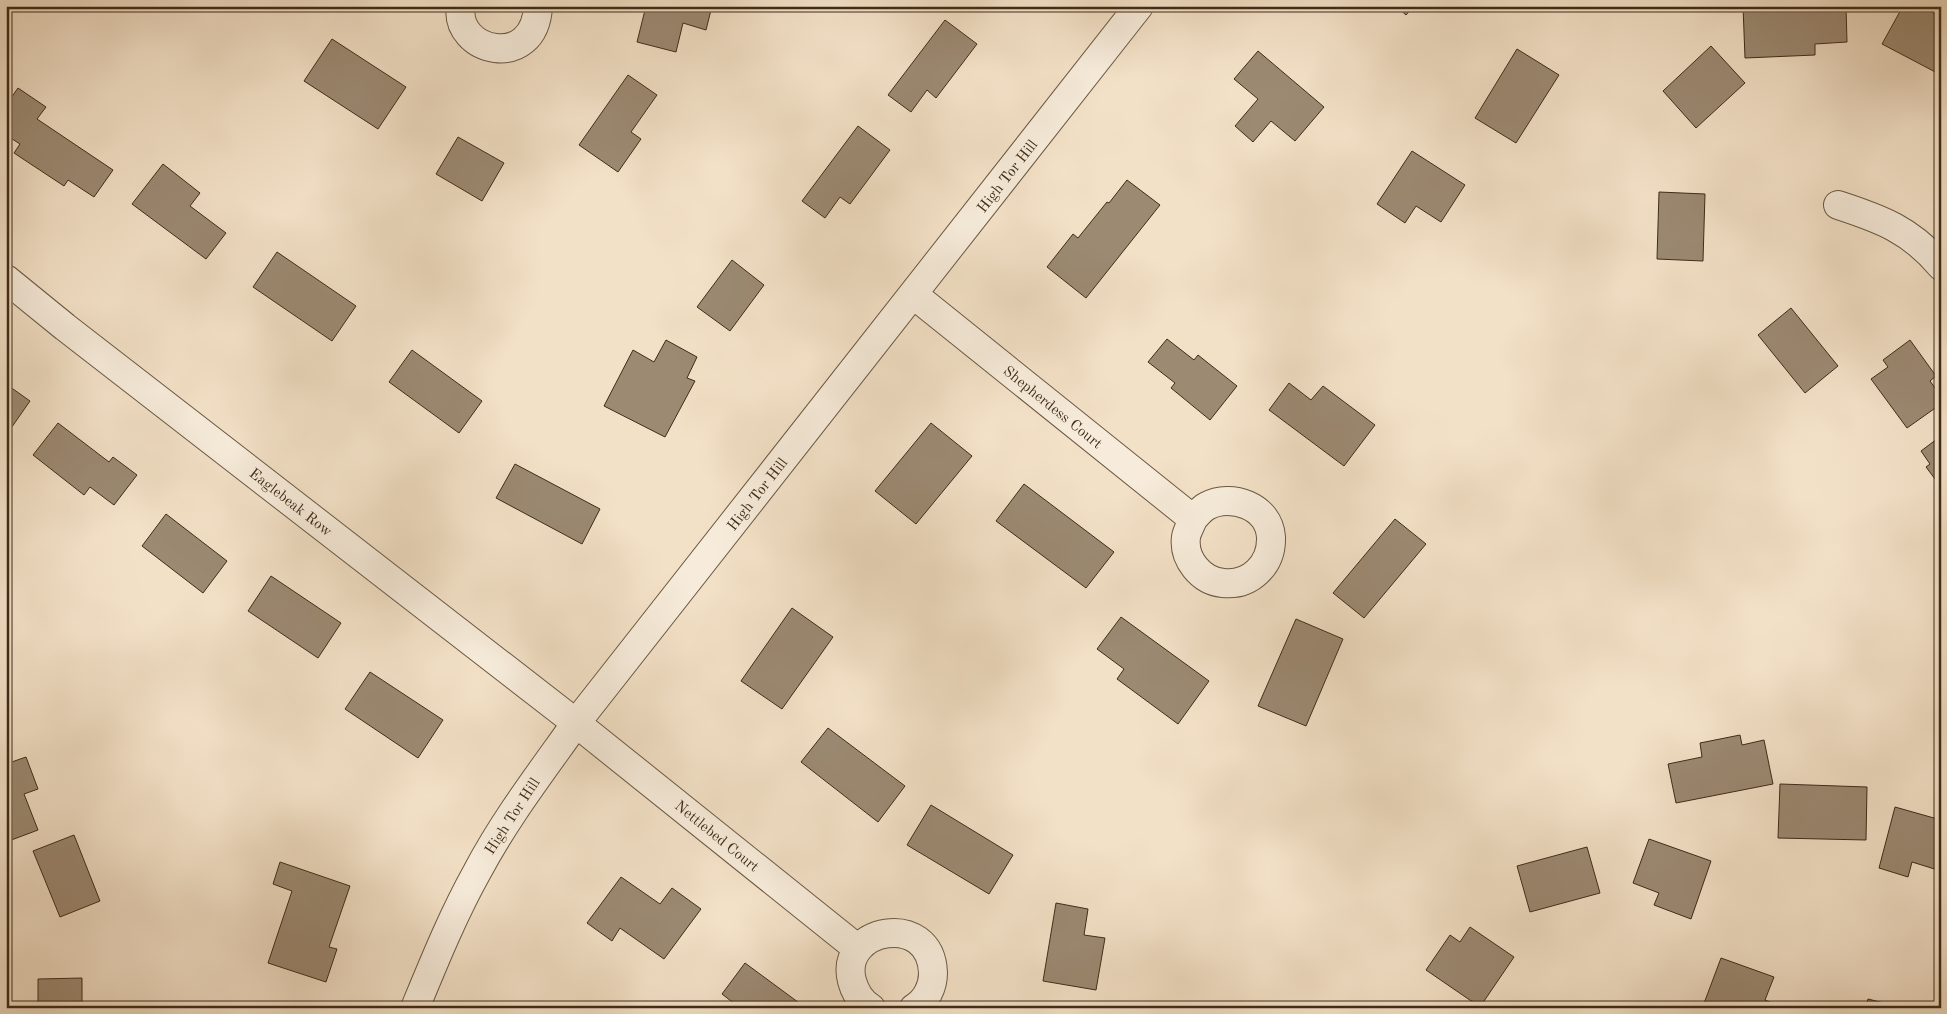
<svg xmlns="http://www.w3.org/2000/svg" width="1947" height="1014" font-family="'Old Standard TT',serif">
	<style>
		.building { fill: #9c8a73; stroke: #3e2c18 }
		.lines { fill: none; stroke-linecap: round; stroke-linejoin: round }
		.minor-casing { stroke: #6b5944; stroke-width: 30 }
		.minor { stroke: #f7ecdb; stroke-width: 28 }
		.labels { text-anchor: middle; stroke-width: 4; stroke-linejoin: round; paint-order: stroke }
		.street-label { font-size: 15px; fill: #3e2c18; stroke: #f7ecdb }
	</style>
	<rect width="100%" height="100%" fill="#f3e1c7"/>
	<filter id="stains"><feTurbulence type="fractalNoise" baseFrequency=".004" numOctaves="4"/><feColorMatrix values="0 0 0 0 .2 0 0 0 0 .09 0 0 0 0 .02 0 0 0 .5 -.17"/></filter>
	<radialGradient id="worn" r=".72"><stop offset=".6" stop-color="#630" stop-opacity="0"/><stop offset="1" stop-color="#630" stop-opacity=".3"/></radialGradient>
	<!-- building -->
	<path class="building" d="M 646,6 L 712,6 L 706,30 L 683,23 L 676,52 L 637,42 Z
		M 1396,6 L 1414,6 L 1406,15 Z
		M 1743,6 L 1846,6 L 1847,42 L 1815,44 L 1815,55 L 1745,58 Z
		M 1903,6 L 1921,6 L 1941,17 L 1941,75 L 1882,44 Z
		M 945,20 L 977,44 L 936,98 L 927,90 L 911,112 L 888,95 Z
		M 332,39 L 406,87 L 378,129 L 304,81 Z
		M 1711,46 L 1745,83 L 1696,128 L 1663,91 Z
		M 1517,49 L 1559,75 L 1516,143 L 1475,118 Z
		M 1258,51 L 1324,107 L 1295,141 L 1271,121 L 1253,142 L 1235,126 L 1258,99 L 1234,79 Z
		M 628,75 L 657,95 L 631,132 L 641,139 L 618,172 L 579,145 Z
		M 18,88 L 46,107 L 37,119 L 113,170 L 94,197 L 68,180 L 64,186 L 14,153 L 20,144 L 6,135 L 6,105 Z
		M 858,126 L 890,150 L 850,204 L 840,197 L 825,218 L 802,201 Z
		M 458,137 L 504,163 L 482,201 L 436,174 Z
		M 1412,151 L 1465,185 L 1441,222 L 1416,206 L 1405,223 L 1377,204 Z
		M 163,164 L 200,193 L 190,206 L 226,233 L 206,259 L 132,204 Z
		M 1127,180 L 1160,205 L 1086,298 L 1047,267 L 1073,234 L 1078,238 L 1107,202 L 1109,203 Z
		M 1659,192 L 1705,194 L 1703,261 L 1657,259 Z
		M 277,252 L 356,306 L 332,341 L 253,287 Z
		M 732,260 L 764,285 L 730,331 L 697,307 Z
		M 1791,308 L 1838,366 L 1805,393 L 1758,335 Z
		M 1167,339 L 1194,360 L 1198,355 L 1237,386 L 1210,420 L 1171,388 L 1175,383 L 1148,362 Z
		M 666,340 L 697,357 L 687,378 L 695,381 L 665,437 L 604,406 L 633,350 L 654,362 Z
		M 1910,340 L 1936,376 L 1930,381 L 1941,396 L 1941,404 L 1907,428 L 1871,379 L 1888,367 L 1883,360 Z
		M 412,350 L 482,401 L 459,433 L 389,382 Z
		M 1289,383 L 1311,400 L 1323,386 L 1375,425 L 1344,466 L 1269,410 Z
		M 6,384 L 30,401 L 7,434 L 6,433 Z
		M 58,423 L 109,462 L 113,457 L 137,475 L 114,505 L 90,487 L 84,495 L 33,455 Z
		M 931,423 L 972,456 L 916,524 L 875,491 Z
		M 1941,436 L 1941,487 L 1926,467 L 1930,464 L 1921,451 Z
		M 515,464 L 600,509 L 582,544 L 496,498 Z
		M 1024,484 L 1114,552 L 1086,588 L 996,521 Z
		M 166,514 L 227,561 L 203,593 L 142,546 Z
		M 1395,519 L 1426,544 L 1364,618 L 1333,593 Z
		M 271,576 L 341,623 L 318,658 L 248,611 Z
		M 792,608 L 833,637 L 782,709 L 741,681 Z
		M 1121,617 L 1209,681 L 1178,724 L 1117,679 L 1124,669 L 1097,649 Z
		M 1296,619 L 1343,639 L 1306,726 L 1258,706 Z
		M 370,672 L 443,720 L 418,758 L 345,709 Z
		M 828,728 L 905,786 L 878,822 L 801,762 Z
		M 1740,735 L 1742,745 L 1764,740 L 1773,784 L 1676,803 L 1668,764 L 1702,757 L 1700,743 Z
		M 26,757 L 38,789 L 24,794 L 38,830 L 6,842 L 6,764 Z
		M 1780,784 L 1867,787 L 1866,840 L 1778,838 Z
		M 931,805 L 1013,855 L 989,894 L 907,845 Z
		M 1895,807 L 1941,820 L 1941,871 L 1912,862 L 1908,877 L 1879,868 Z
		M 74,835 L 100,901 L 60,917 L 33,851 Z
		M 1649,839 L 1711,861 L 1691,919 L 1654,905 L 1659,893 L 1633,883 Z
		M 1587,847 L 1600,893 L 1530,912 L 1517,866 Z
		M 280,862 L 350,886 L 329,947 L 337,949 L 326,982 L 268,963 L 292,891 L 273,884 Z
		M 621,877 L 660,904 L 672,888 L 701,909 L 664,959 L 620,928 L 612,941 L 587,923 Z
		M 1056,903 L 1088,909 L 1084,935 L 1105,938 L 1096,990 L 1043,981 Z
		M 1470,927 L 1514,957 L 1480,1007 L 1426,970 L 1450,935 L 1460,942 Z
		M 1721,958 L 1774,977 L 1765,1000 L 1784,1008 L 1707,1008 L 1703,1006 Z
		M 745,963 L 806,1008 L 740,1008 L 722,994 Z
		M 82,978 L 82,1008 L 38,1008 L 38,979 Z
		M 1868,999 L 1904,1008 L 1865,1008 Z
		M 1011,1003 L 1052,1008 L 1011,1008 Z"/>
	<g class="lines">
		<!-- minor casing -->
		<g class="minor-casing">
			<path id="minor" d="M 461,6 C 453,52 535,72 538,6
				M 1838,205 C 1881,219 1911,230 1941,266
				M 6,279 L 65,327 L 576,723 L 858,949
				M 914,295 L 1193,519 C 1197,515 1201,509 1207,506 C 1231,493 1269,506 1271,537 C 1272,565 1250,586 1223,583 C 1201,581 1183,559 1186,537 C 1187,531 1191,525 1193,519
				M 415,1008 C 434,962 453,915 477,872 C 505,819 542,771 576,723 L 1139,6
				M 871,1008 C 861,1002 855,992 852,981 C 838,928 931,910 933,973 C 933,987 926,1001 914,1008"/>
		</g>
		<!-- minor -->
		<use href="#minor" class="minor"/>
	</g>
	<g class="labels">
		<!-- street labels -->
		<g class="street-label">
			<text transform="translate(1007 176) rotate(-52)" y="5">High Tor Hill</text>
			<text transform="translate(1053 407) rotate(39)" y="5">Shepherdess Court</text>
			<text transform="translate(757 494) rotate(-52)" y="5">High Tor Hill</text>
			<text transform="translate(291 502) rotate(38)" y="5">Eaglebeak Row</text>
			<text transform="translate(512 816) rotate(-57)" y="5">High Tor Hill</text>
			<text transform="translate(717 836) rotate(39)" y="5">Nettlebed Court</text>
		</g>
	</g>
	<!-- margin -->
	<rect width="1947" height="1014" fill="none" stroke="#f3e1c7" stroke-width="25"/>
	<rect x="8" y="8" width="1932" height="999" fill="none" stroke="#3e2c18" stroke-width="2.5"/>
	<rect x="12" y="12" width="1922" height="989" fill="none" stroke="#3e2c18"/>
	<rect width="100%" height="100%" filter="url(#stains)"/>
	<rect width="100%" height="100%" fill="url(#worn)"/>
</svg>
